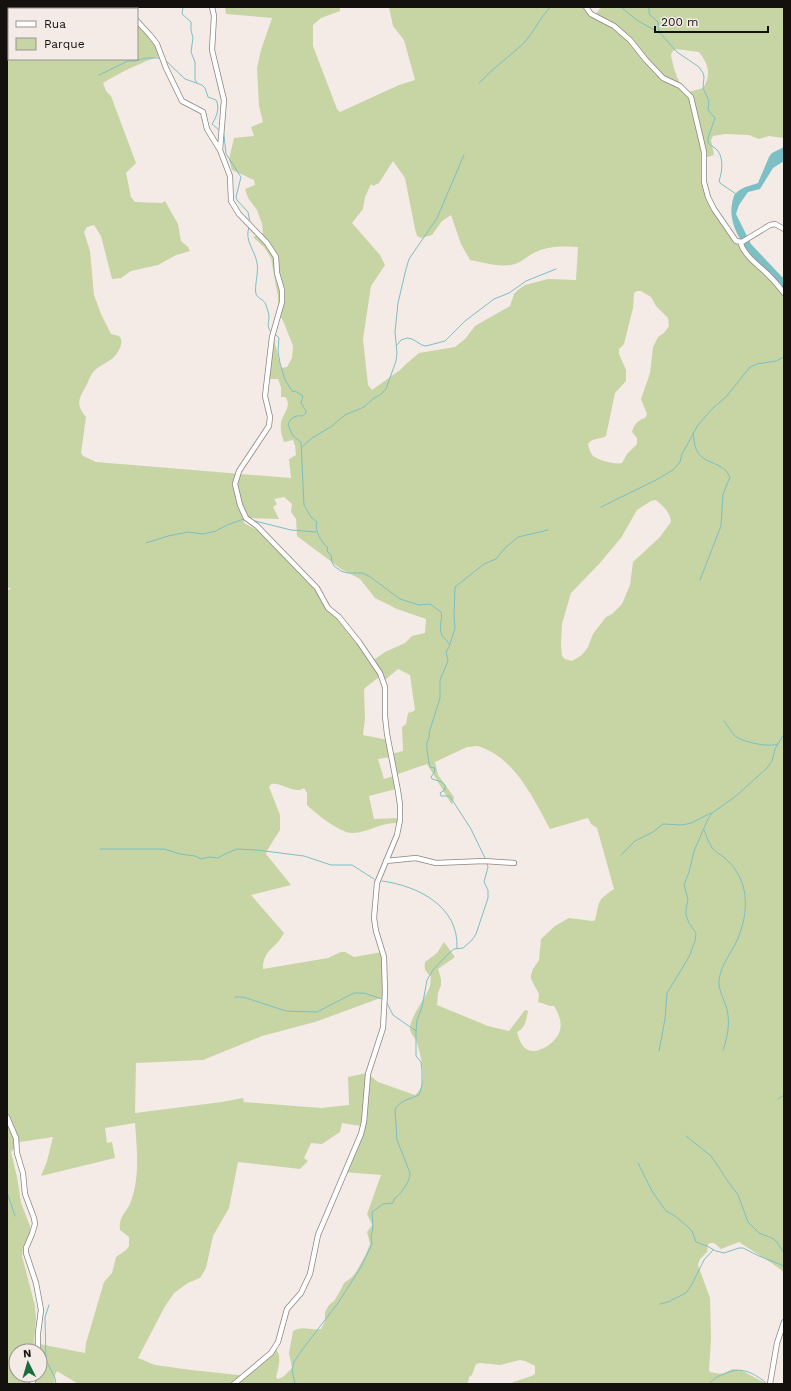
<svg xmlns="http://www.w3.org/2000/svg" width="791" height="1391" font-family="'Work Sans',sans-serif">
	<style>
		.green { fill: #c7d5a5; fill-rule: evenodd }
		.water { fill: #7cbfc4 }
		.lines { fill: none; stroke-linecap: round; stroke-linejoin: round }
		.stream { stroke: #7cbfc4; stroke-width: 1 }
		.minor-casing { stroke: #8d8581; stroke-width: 6 }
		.minor { stroke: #fff; stroke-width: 4.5 }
	</style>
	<rect width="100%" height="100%" fill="#f4ebe6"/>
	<!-- green -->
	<path class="green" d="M 225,7 L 340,7 L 340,11 L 321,18 L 313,25 L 313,46 L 337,109 L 340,112 L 399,85 L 415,80 L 404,40 L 393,26 L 389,7 L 585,7 L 592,14 L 596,14 L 601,7 L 784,7 L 784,138 L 769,136 L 759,139 L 749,135 L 725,134 L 713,136 L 711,140 L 714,155 L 704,158 L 705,183 L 708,197 L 733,238 L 743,242 L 754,259 L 784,289 L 784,1272 L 770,1262 L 739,1242 L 721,1249 L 714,1243 L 711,1243 L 708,1244 L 707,1252 L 700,1259 L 698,1265 L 710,1298 L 711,1339 L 709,1370 L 710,1372 C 725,1375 721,1374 733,1369 L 741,1370 L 767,1384 L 510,1384 C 518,1379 527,1379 535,1374 L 535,1366 L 525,1361 L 520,1360 L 500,1365 L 480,1363 L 476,1364 L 472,1375 L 469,1377 L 468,1384 L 78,1384 L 57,1371 L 55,1375 L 54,1384 L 7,1384 L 7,591 L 11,588 L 7,588 L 7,9 L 9,10 L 9,59 L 137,59 L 137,17 L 156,38 L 162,55 C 141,63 122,71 103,83 L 106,91 L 111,96 L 136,163 L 126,173 L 131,197 L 135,202 L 162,203 L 165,201 L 178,224 L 181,241 L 188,247 L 190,251 L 176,255 L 158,265 L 131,271 L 121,278 L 112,279 L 101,236 L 94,225 L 87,227 L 84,232 L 90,251 L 94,295 L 101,314 L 111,334 C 114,335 118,335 120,337 C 124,343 118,353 114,357 C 109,362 100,365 94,371 C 91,374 89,380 87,384 C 79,399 75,403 86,417 L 81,453 L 83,456 L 96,462 L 291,478 L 289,459 L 296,455 L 295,446 L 293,440 L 284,442 C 282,436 280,430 281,423 C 282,414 293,406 285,397 L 281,397 L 281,387 L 278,379 L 268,379 L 268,348 L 273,335 L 281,368 L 287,367 L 292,358 L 293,346 L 284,323 L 279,314 L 278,297 L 271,258 L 264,247 L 253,237 L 263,233 L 262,224 L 257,210 L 248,198 L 245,189 L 255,185 L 254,180 L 232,170 L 229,159 L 234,138 L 254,136 L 251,127 L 263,122 L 259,106 L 257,68 L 261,50 L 272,18 L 226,14 ZM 676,49 L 699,52 C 708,64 712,74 703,88 L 689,92 C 678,87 673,66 671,55 L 672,52 ZM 393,161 L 405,178 L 415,229 L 417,236 L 421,238 L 432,235 L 442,221 L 451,215 L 461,244 L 470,260 C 482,262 497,267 510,265 C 519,264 525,258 532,254 C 546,246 562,246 578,247 L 576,280 L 548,279 L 525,285 L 518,290 L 514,294 L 510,306 L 475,326 L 465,339 L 455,347 L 419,353 L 405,365 L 400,370 L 372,390 L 368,385 L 363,339 L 371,286 L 385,265 L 380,255 L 352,223 L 363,209 L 365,197 L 371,184 L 373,186 L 379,183 ZM 637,291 L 641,291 L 651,297 L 656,306 L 668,318 L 669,326 L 664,333 L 658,337 L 653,347 L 650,373 L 641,399 L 647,414 L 645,418 C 638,420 634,424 632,432 L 637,438 L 637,444 L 627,454 L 622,463 C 615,465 598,460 593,456 C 590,453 589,448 588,444 C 593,437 599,440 606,436 L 615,393 L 626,381 L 626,370 L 619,354 L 619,349 L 624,344 L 633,308 L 634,293 ZM 284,497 L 292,504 L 291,512 L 296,519 L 297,536 L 341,569 L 360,579 L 375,598 L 397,609 L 426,619 L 425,633 L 412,636 L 405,643 L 385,652 L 372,661 L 327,607 L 320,594 L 259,531 L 244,523 L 244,520 L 246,518 L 279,519 L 273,507 L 277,504 L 274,499 ZM 656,500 C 664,507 670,512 671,522 L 659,538 L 633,562 L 630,585 L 622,604 L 612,614 L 606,617 L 593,634 L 588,647 L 582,655 L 572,661 L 565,659 L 562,656 L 561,645 L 562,624 L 571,593 L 599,564 L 621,538 L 637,510 L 651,501 ZM 398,669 L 410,675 L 415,710 L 414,711 L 408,713 L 406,724 L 402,727 L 403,751 L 391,754 L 388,740 L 363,735 L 365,719 L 364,690 L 365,688 L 379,677 L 381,680 L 385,680 ZM 477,746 C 514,756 533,798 550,829 L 588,818 L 591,824 L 597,828 L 614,889 C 596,901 600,901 595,920 L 593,921 L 569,918 L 555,926 L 541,939 L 539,960 L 533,969 L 531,975 L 531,979 L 539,994 L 538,1002 L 550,1006 L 554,1006 C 559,1014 563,1024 559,1033 C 556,1042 538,1055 528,1050 C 521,1047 519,1038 517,1032 C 526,1028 526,1019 528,1011 L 525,1010 L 509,1031 L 488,1026 L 437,1005 L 438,993 L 441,985 L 441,979 L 438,969 L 455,957 L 444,942 L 437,953 L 425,962 C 424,969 425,972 431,976 C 430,979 431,983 430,986 C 426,998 409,1018 410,1030 C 411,1034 414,1037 416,1040 C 421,1055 429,1085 415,1095 L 378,1082 L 367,1073 L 348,1077 L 349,1105 L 321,1108 L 244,1102 L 243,1098 L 222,1102 L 135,1113 L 136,1063 L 203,1060 L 262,1036 L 315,1022 L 386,996 L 382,952 L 354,957 L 345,952 L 341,952 L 328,958 L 263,969 C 263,949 276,949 284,933 L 251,895 L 291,885 L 266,854 L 268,849 L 280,830 L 280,815 L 269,787 L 271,784 C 282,782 295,795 304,788 L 307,793 L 307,805 C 315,813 340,833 352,833 C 356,833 361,832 364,831 C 375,828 386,822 398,823 L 399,818 L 374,819 L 369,796 L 396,789 L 394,776 L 384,779 L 378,759 L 390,757 L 395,775 L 427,764 L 452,805 L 454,797 L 438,775 L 435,762 L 467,747 ZM 135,1123 C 137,1150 140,1176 131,1201 C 127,1213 118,1216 120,1230 L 129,1237 L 129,1246 L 126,1250 L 116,1257 L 112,1273 L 104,1282 L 86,1343 L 85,1353 L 34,1343 L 36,1319 L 35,1306 L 22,1256 L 23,1248 L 30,1234 L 30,1226 L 21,1203 L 17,1177 L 11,1152 L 20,1142 L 53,1137 L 47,1161 L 41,1176 L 115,1158 L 112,1142 L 107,1143 L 105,1128 ZM 342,1123 L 361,1126 L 363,1131 L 343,1172 L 381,1175 L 367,1214 L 372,1225 L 367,1232 L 370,1244 L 366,1254 L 356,1272 L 352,1277 L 344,1283 L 339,1293 L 334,1301 L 329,1305 L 325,1312 L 325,1321 L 321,1329 C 311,1331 303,1325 293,1331 L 289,1353 L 292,1368 L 283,1377 L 278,1379 L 276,1377 C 278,1368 283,1356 275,1348 C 269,1360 258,1368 248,1376 L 191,1370 L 155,1365 L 138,1358 L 164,1308 L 174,1293 L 188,1283 L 200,1278 L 206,1268 L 213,1236 L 229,1208 L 238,1162 L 300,1169 L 308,1161 L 304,1158 L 311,1143 L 322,1144 L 340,1132 ZM 16,1351 L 40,1351 L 40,1375 L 16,1375 Z"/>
	<!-- water -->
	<path class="water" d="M 784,147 L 784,161 L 773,168 L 760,189 L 748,192 L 739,205 L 736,214 L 751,244 L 784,279 L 784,289 C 764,269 726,236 732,204 C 733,200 733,196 736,193 C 743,186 751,186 758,183 L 769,157 L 772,153 Z"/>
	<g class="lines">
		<!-- stream -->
		<path class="stream" d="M 183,7 L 182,14 L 191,22 L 191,30 L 193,38 L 191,52 L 195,62 L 195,80 L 197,83
			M 621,7 L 638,21 L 660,33 L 677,52 L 699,67 L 703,73 L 704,77 L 703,88 L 709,101 L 708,110 L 715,118 L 708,138 L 708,143 C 711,146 716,148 718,151 C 724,160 722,172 719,181 L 720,183 L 736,194
			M 649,7 L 649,14 L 658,22 L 659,33
			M 165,60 L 185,79 L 202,85 L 205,88 L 208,97 L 216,100 C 220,108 217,116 212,124 L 219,130
			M 99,75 L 128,61 L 135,61 L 146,58 L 160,58
			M 479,83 C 493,68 509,57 524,43 C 534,32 540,18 550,7
			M 224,135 L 226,154 L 241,177 L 236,197 L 237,200 L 248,212 L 250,222
			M 249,227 C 244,241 255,250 257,263 C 259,272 254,287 256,294 C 258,299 264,299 266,305 C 267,309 269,313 269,317 C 269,323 266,326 271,332
			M 275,334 L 279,338 L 278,351 L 280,363 L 285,380 L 292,391 L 297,392 L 303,396 L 301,403 L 306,411 L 306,413 L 302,416 C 295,415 290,418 288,425 L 293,436 L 301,442 L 304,505 L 311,517 L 317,522 C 314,530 321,542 328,548 L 327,551 L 331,555 L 332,562 L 334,566 L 341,571 L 347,573 L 362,573 L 369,576 L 400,599 L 419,605 L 430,604 L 441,612 C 443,618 439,625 441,632 C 442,638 448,640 450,646
			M 397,345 L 401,340 L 407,338 L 412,339 L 422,345 L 426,346 L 445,341 L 465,321 L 494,299 L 509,293 L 526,281 L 556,269
			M 693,433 C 694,438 694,444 696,449 C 702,465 724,461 730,477 L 723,494 L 721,526 L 700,580
			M 302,447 L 312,438 L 332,426 L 345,415 L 364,407 L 374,398 L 380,395 L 386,389 L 396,361 L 397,353 L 395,332 L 398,303 L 406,269 L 409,259 L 437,218 L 464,155
			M 601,507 L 656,480 L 673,470 L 680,462 L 682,454 L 698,425 L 713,408 L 726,397 L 750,367 L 757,364 L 776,361 L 784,357
			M 251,520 L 291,530 L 316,532
			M 146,543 L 168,536 L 188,532 L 203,534 L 216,531 L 227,525 L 244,519
			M 450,644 L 455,628 L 454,616 L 455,587 L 484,564 L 496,559 L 505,548 L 518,537 L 548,530
			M 449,647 L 446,652 L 448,661 L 440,680 L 440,698 L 429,733 C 430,738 428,739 427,743 C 426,746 429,764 430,767 L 435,768 L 434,773 L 431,777 L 432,779 L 442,782 L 445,785 L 445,790 L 440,793 L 441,796 L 449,796 L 451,798 L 471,829 L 485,858
			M 724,721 C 728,726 731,732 735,736 C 742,742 770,748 778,744
			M 704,830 C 706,835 708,841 711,846 C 714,852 722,855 727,860 C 748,880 749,907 740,933 C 735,949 721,963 719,980 C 718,990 724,999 727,1009 C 730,1023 728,1036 723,1050
			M 100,849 L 164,849 L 180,854 L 195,856 L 201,859 L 209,857 L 218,858 L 227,853 L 237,849 L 257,850 L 304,856 L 331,865 L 352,865 L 374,879
			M 621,855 L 635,841 L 653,832 L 663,824 L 682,825 L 691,823 L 711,813
			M 382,881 C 418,886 459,906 457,948
			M 235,997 L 243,997 L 286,1011 L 317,1012 L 354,993 L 364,993 L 382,999
			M 387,1003 L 393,1015 L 416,1031
			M 659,1051 L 665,1019 L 667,993 L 689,957 L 695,941 L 696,933 L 689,923 L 686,915 L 686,909 L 688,899 L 684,885 L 689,872 L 694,851 L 708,819 L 712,813 L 736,796 L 767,768 L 772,761 L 775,749 L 784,734
			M 778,1099 L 784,1095
			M 686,1136 L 711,1156 L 718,1166 L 727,1180 L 738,1195 L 748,1222 L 759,1233 L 772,1238 L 776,1241 L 784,1253
			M 638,1163 L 652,1191 L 663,1207 L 666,1211 L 675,1216 L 687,1226 L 692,1231 L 696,1242 L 707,1246 L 716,1251 L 724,1253 L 739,1248 L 743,1248 L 759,1256 L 784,1266
			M 7,1192 L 15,1216
			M 660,1304 L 668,1302 L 686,1293 L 692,1284 L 704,1260 L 713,1250
			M 49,1305 L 45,1317 L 46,1360 L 55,1378 L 56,1384
			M 295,1384 L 292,1370 L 294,1362 L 302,1350 L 338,1303 L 361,1267 L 372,1244 L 371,1237 L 373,1227 L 372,1212 L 383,1204 L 393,1203 L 394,1199 C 401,1194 410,1182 410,1173 L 397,1140 L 395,1109 C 401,1100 410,1099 419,1095 L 422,1086 L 422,1071 L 421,1062 L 416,1056 L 416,1030 L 417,1020 L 422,1007 L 427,980 L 433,970 L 448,954 L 454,949 L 463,948 L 472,940 L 476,934 L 488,898 L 488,890 L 484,882 L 488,867 L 487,864
			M 709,1384 C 714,1378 718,1376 724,1374 C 741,1366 752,1372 765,1382 L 766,1384"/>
		<!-- minor casing -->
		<g class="minor-casing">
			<path id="minor" d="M 114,7 L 118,9
				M 212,7 L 214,16 L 212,50 L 224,100 L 220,150 L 230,176 L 231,201 L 239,214 L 267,243 L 276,257 L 277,273 L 282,290 L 282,302 L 272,337 L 265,396 L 270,417 L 269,426 L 239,471 L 235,484 L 240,505 L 246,518 L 257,526 L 317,588 L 328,608 L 339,617 L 359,642 L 380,673 L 385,687 L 385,716 L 387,734 L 398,791 L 400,805 L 400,820 L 397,835 L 377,883 L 374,918 L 376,931 L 384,957 L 385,992 L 383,1028 L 368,1074 L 364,1122 L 361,1134 L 318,1235 L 310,1274 L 301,1293 L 287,1309 L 278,1342 L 271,1353 L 234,1384
				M 586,7 L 591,14 L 614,26 L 630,40 L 646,60 L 663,78 L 680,86 L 691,97 L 704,152 L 704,182 L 708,197 L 714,209 L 736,241 L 742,242 L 770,225 L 775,224 L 784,229
				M 137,21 L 150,35 L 157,44 L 166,68 L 182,101 L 203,112 L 207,129 L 220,150
				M 740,242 C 744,254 753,261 762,269 C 770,276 778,285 784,293
				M 386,861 L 416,858 L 436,863 L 484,861 L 514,863
				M 7,1117 L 16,1138 L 17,1153 L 23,1173 L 25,1194 L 34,1218 L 35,1224 L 32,1234 L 26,1248 L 26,1253 L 36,1283 L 41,1310 L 38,1333 L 38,1351
				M 32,1384 L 35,1375
				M 770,1384 L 777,1343 L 784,1322"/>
		</g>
		<!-- minor -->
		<use href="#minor" class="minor"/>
	</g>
	<!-- border -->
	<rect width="791" height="1391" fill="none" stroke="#13100e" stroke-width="16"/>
	<!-- legend -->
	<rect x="8" y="8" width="130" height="52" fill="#f4ebe6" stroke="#9a9390"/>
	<rect x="16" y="21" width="20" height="6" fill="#ffffff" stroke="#9a9390"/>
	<text x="44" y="28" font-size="12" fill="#13100e">Rua</text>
	<rect x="16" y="38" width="20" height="12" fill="#c7d5a5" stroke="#9a9390"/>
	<text x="44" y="48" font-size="12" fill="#13100e">Parque</text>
	<!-- north arrow -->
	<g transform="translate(28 1363) rotate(355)"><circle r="19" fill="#f4ebe6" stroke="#9a9390"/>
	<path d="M0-3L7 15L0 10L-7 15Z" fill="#196d3f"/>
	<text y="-6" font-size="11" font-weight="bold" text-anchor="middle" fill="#13100e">N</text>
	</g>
	<!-- scale -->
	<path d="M655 26v6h113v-6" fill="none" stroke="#13100e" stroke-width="2"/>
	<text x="661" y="26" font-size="12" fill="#13100e" stroke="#f4ebe6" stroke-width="3" paint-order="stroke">200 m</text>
</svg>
